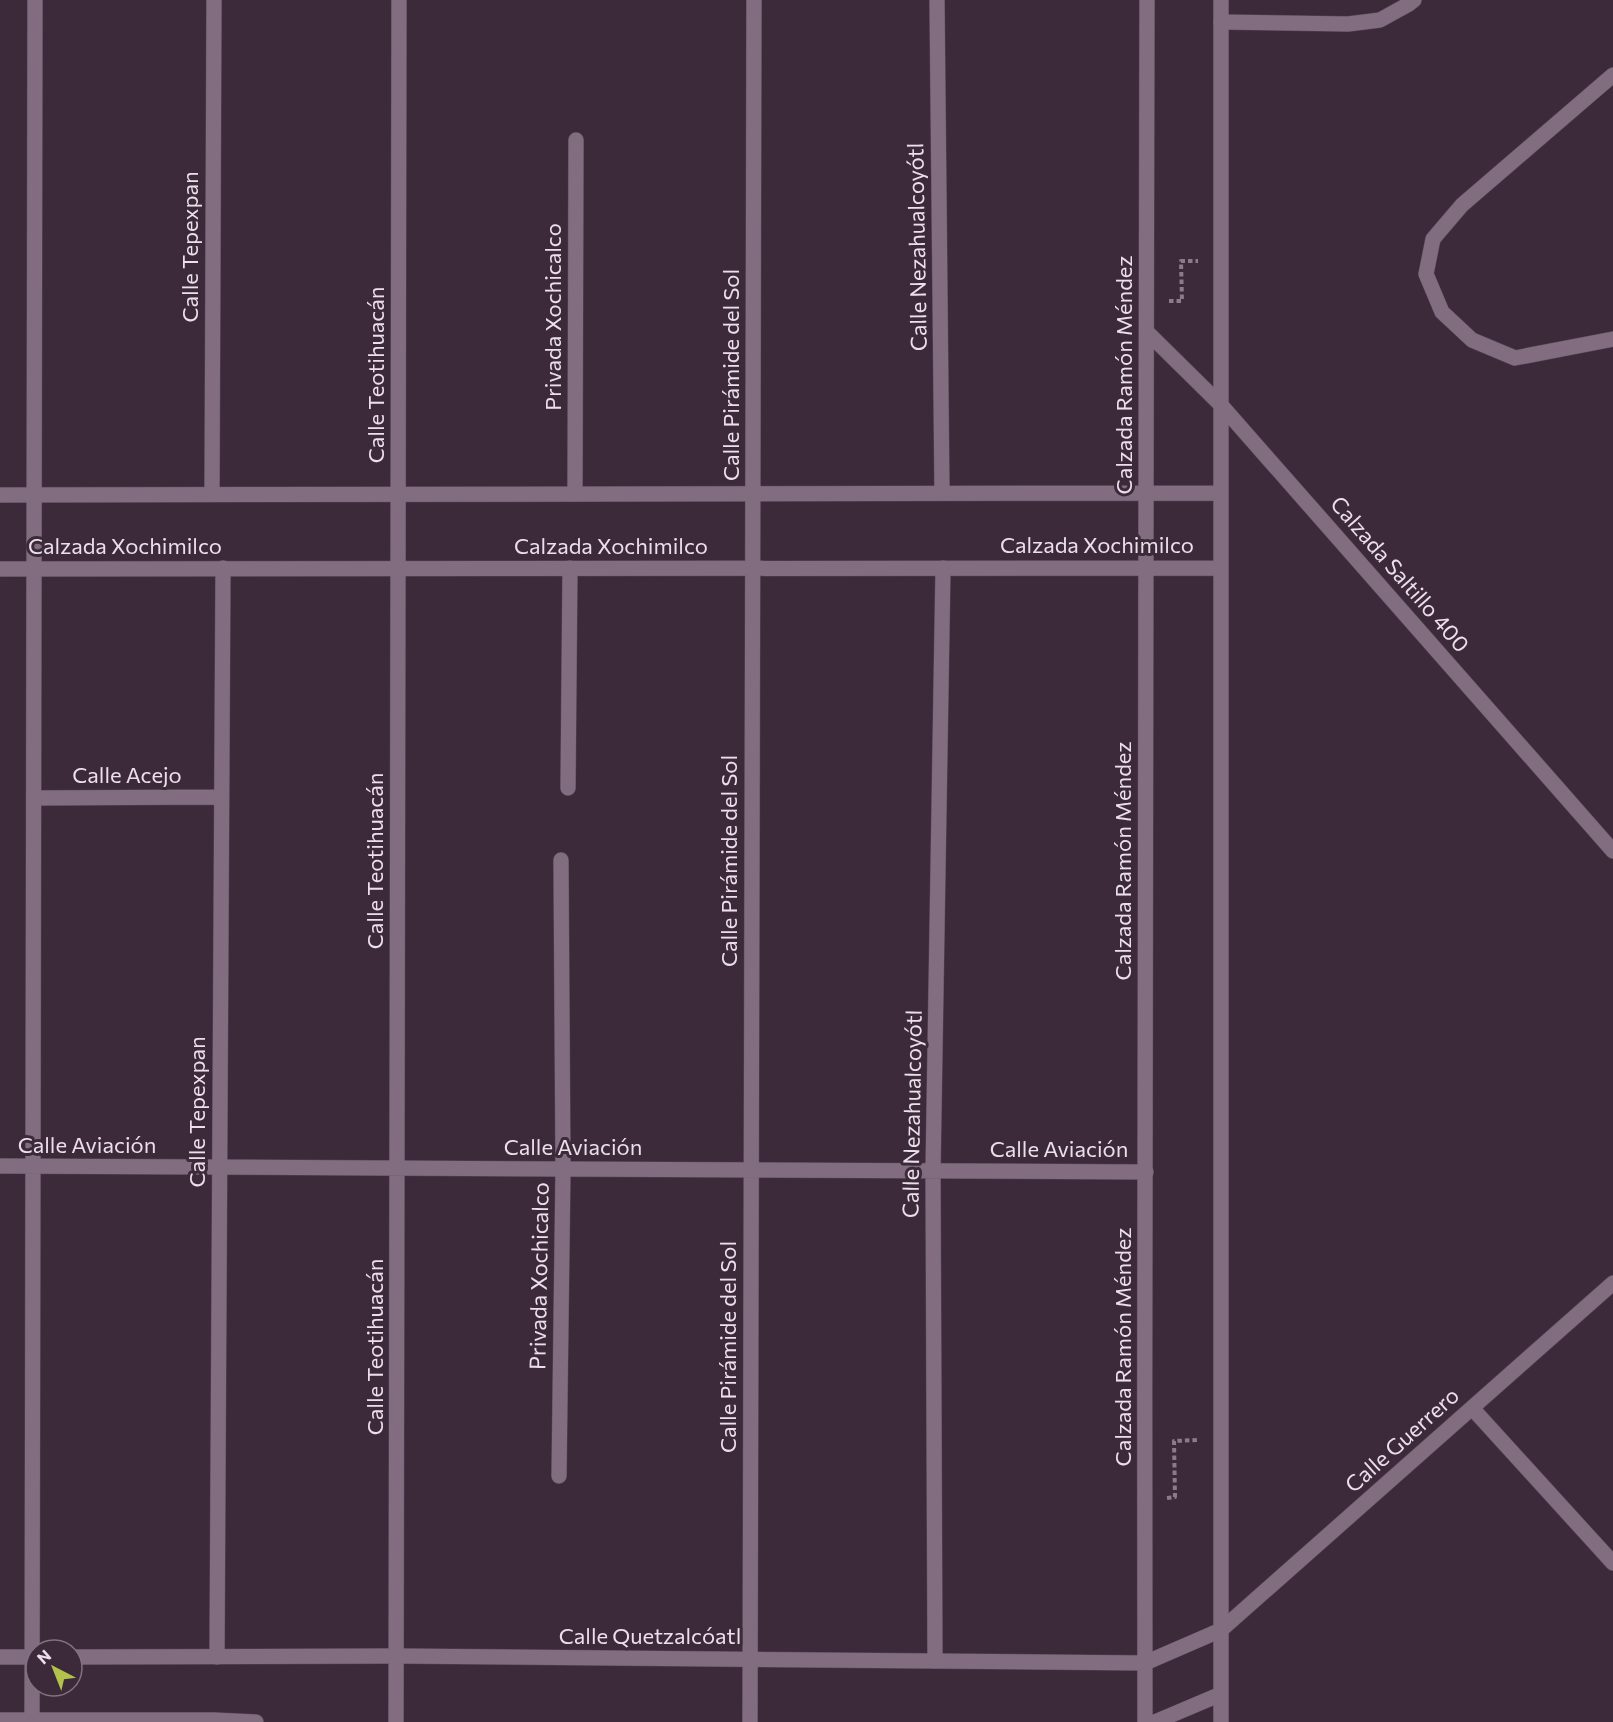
<svg xmlns="http://www.w3.org/2000/svg" width="1613" height="1722" font-family="Commissioner,sans-serif">
	<style>
		.lines { fill: none; stroke-linecap: round; stroke-linejoin: round }
		.lane-casing { stroke: #574756; stroke-width: 16 }
		.street-casing { stroke: #574756; stroke-width: 16 }
		.secondary-casing { stroke: #574756; stroke-width: 16 }
		.path { stroke: #8a7b89; stroke-width: 4; stroke-dasharray: 4.5 3; stroke-linecap: butt }
		.lane { stroke: #816c80; stroke-width: 15 }
		.street { stroke: #816c80; stroke-width: 15 }
		.secondary { stroke: #816c80; stroke-width: 15 }
		.labels { text-anchor: middle; stroke-width: 6; stroke-linejoin: round; paint-order: stroke }
		.street-label { font-size: 22px; fill: #ebdfea; stroke: #3c2a3b }
	</style>
	<rect width="100%" height="100%" fill="#3c2a3b"/>
	<g class="lines">
		<!-- lane casing -->
		<g class="lane-casing">
			<path id="lane" d="M 1613,75 L 1462,205 L 1433,239 L 1426,274 L 1442,312 L 1472,340 L 1515,358 L 1613,339
				M 212,494 L 214,0
				M 568,788 L 570,568
				M 34,798 L 221,797
				M 559,1476 L 563,1169 L 561,860
				M 217,1657 L 223,568"/>
		</g>
		<!-- street casing -->
		<g class="street-casing">
			<path id="street" d="M 937,0 L 942,493
				M 1221,22 L 1348,24 L 1380,20 L 1409,4 L 1414,0
				M 575,494 L 576,140
				M 0,1166 L 1146,1172
				M 1472,1408 L 1613,1563
				M 1221,1630 L 1613,1283
				M 935,1661 L 933,1171 L 943,568
				M 32,1722 L 35,0
				M 396,1722 L 399,0
				M 750,1722 L 754,0"/>
		</g>
		<!-- secondary casing -->
		<g class="secondary-casing">
			<path id="secondary" d="M 1147,332 L 1221,405 L 1613,851
				M 0,495 L 1221,493
				M 0,569 L 1221,568
				M 0,1657 L 36,1657
				M 72,1657 L 397,1656 L 1145,1663 L 1221,1630
				M 0,1720 L 214,1720 L 256,1722
				M 1145,1722 C 1144,1148 1146,574 1147,0
				M 1155,1722 L 1221,1694
				M 1221,1722 L 1221,0"/>
		</g>
		<!-- path -->
		<path class="path" d="M 1169,301 L 1182,301 L 1181,261 L 1198,261
			M 1167,1498 L 1175,1497 L 1174,1441 L 1197,1440"/>
		<!-- lane -->
		<use href="#lane" class="lane"/>
		<!-- street -->
		<use href="#street" class="street"/>
		<!-- secondary -->
		<use href="#secondary" class="secondary"/>
	</g>
	<g class="labels">
		<!-- street labels -->
		<g class="street-label">
			<text transform="translate(190 247) rotate(-90)" y="8">Calle Tepexpan</text>
			<text transform="translate(917 247) rotate(-91)" y="8">Calle Nezahualcoyótl</text>
			<text transform="translate(553 317) rotate(-90)" y="8">Privada Xochicalco</text>
			<text transform="translate(376 375) rotate(-90)" y="8">Calle Teotihuacán</text>
			<text transform="translate(731 375) rotate(-90)" y="8">Calle Pirámide del Sol</text>
			<text transform="translate(1124 375) rotate(-90)" y="8">Calzada Ramón Méndez</text>
			<text x="1097" y="553">Calzada Xochimilco</text>
			<text x="125" y="554">Calzada Xochimilco</text>
			<text x="611" y="554">Calzada Xochimilco</text>
			<text transform="translate(1400 574) rotate(49)" y="8">Calzada Saltillo 400</text>
			<text x="127" y="783">Calle Acejo</text>
			<text transform="translate(375 861) rotate(-90)" y="8">Calle Teotihuacán</text>
			<text transform="translate(729 861) rotate(-90)" y="8">Calle Pirámide del Sol</text>
			<text transform="translate(1123 861) rotate(-90)" y="8">Calzada Ramón Méndez</text>
			<text transform="translate(197 1112) rotate(-90)" y="8">Calle Tepexpan</text>
			<text transform="translate(912 1114) rotate(-89)" y="8">Calle Nezahualcoyótl</text>
			<text x="87" y="1153">Calle Aviación</text>
			<text x="573" y="1155">Calle Aviación</text>
			<text x="1059" y="1157">Calle Aviación</text>
			<text transform="translate(539 1276) rotate(-89)" y="8">Privada Xochicalco</text>
			<text transform="translate(375 1347) rotate(-90)" y="8">Calle Teotihuacán</text>
			<text transform="translate(728 1347) rotate(-90)" y="8">Calle Pirámide del Sol</text>
			<text transform="translate(1123 1347) rotate(-90)" y="8">Calzada Ramón Méndez</text>
			<text transform="translate(1402 1440) rotate(-42)" y="8">Calle Guerrero</text>
			<text x="650" y="1644">Calle Quetzalcóatl</text>
		</g>
	</g>
	<!-- north arrow -->
	<g transform="translate(54 1668) rotate(318)"><circle r="28" fill="#3c2a3b" stroke="#827281" stroke-width="1.5"/>
	<path d="M0-4.5L10 22L0 15L-10 22Z" fill="#b3c24b"/>
	<text y="-9" font-size="16" font-weight="bold" text-anchor="middle" fill="#ebdfea">N</text>
	</g>
</svg>
